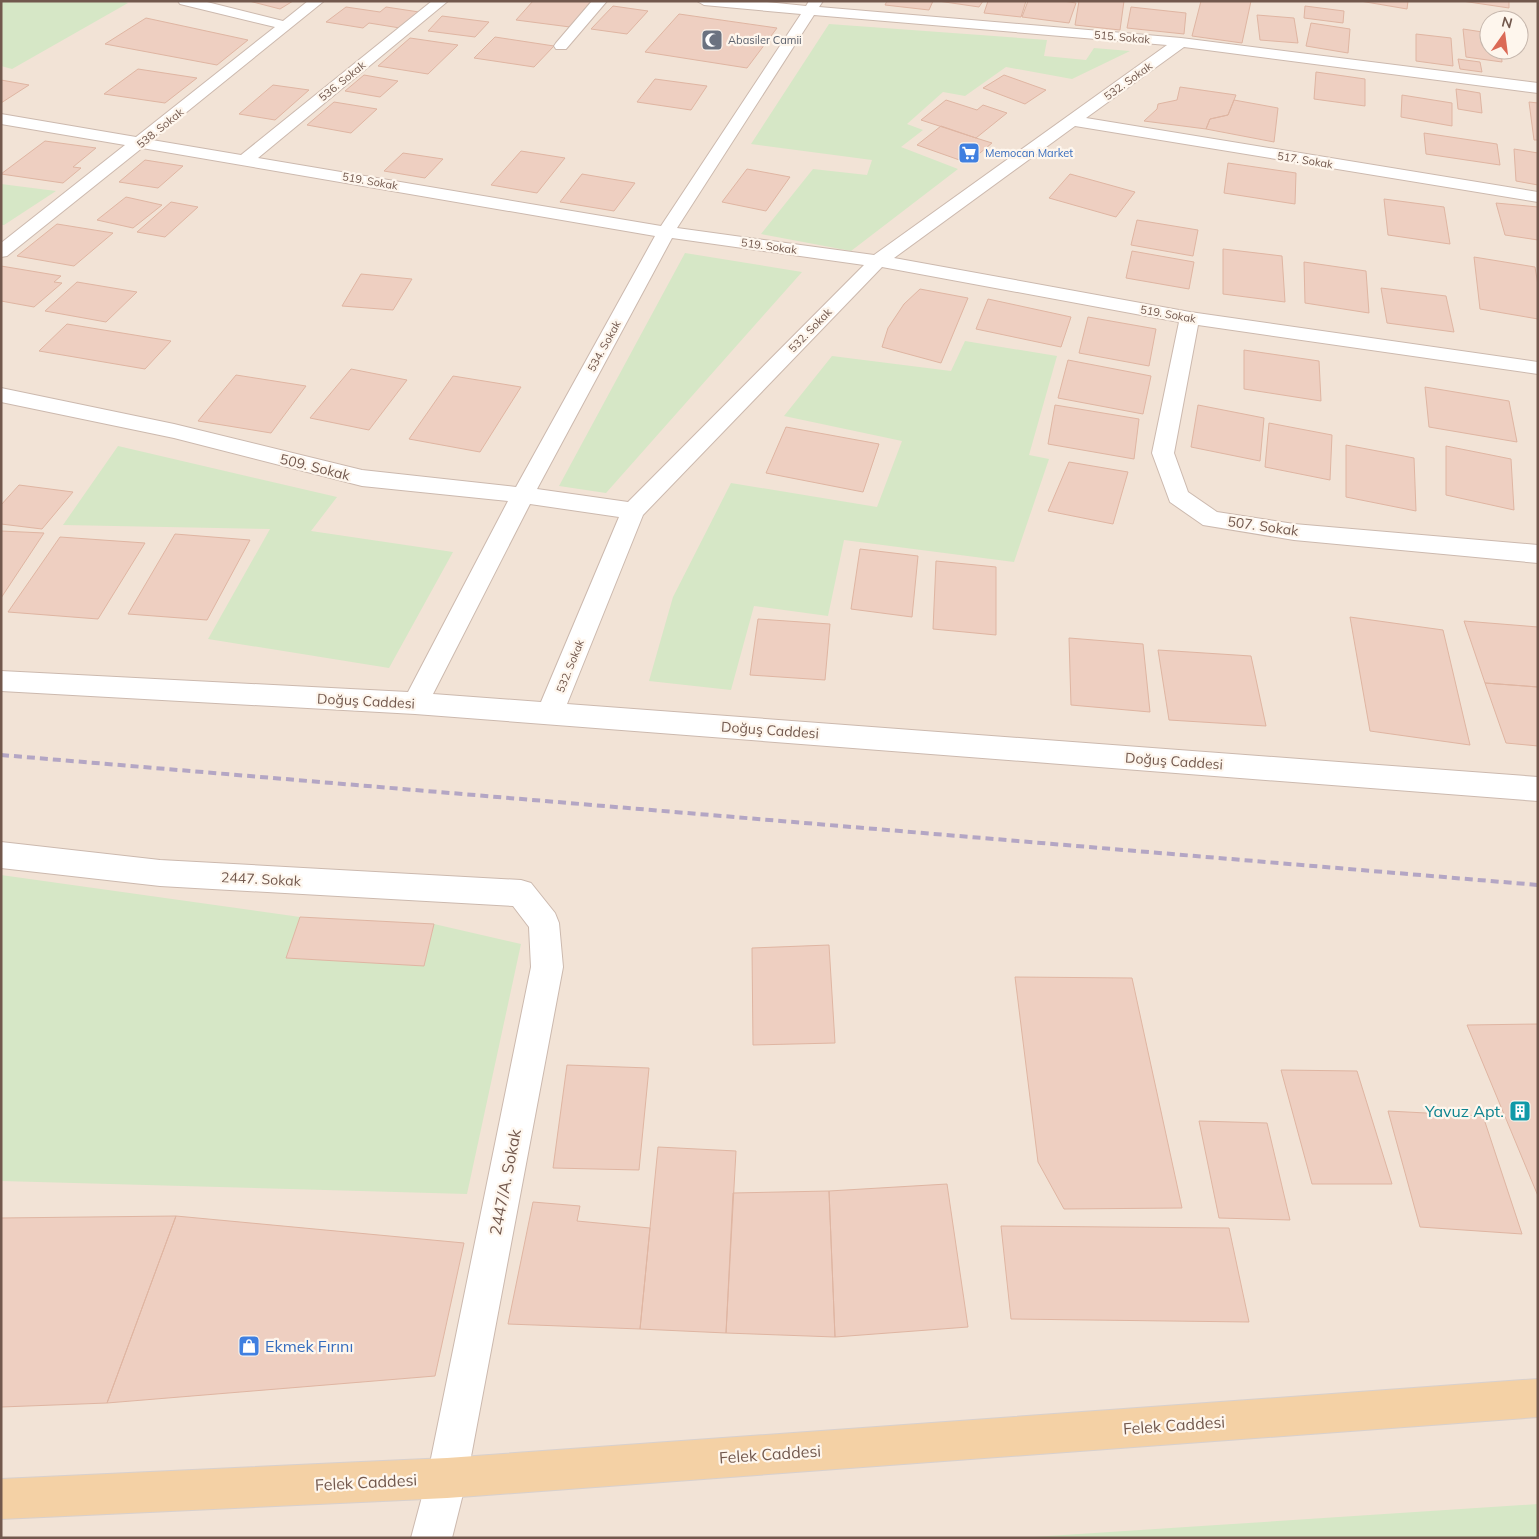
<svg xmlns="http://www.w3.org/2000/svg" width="1539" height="1539" font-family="Mulish,sans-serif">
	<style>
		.residential { fill: #f2e3d6; fill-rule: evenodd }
		.green { fill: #d6e7c6 }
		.building { fill: #eecfc1; stroke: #dfb5a2 }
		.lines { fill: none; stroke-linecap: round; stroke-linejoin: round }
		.minor-casing { stroke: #ccb9ae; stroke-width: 2 }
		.major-casing { stroke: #d8d0cd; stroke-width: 2 }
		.minor { fill: #fff; fill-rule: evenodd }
		.major { fill: #f4d1a5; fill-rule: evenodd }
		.rail { stroke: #b4a6c4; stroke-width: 4; stroke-dasharray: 8 5; stroke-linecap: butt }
		.labels { text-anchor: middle; stroke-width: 4.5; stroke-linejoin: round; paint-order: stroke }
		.far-street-label { font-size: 11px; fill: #72584d; stroke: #fef6ed }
		.far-worship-label { font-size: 11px; fill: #5b616d; stroke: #fef6ed; text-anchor: start }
		.far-shop-label { font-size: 11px; fill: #366cbe; stroke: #fef6ed; text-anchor: start }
		.street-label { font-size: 14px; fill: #72584d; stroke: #fef6ed }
		.near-culture-label { font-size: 16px; fill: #0d838f; stroke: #fef6ed; text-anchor: end }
		.near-street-label { font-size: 16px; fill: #72584d; stroke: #fef6ed }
		.near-shop-label { font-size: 16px; fill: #366cbe; stroke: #fef6ed; text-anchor: start }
	</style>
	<rect width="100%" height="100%" fill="#fbf2e7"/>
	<!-- residential -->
	<path class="residential" d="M 1,1 L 1538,1 L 1538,1538 L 1,1538 ZM 1489,20 L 1519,20 L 1519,50 L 1489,50 Z"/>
	<!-- green -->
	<path class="green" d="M 1,1 L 122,1 L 128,3 L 12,69 L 1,66 Z
		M 829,24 L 1047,40 L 1044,56 L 1086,60 L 1094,48 L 1130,51 L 1072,79 L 1006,67 L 965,96 L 943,92 L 907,124 L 923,130 L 901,147 L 958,169 L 851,251 L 761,234 L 813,169 L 867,175 L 872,160 L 751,144 Z
		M 1,184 L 56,191 L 4,225 L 1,225 Z
		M 685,253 L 802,272 L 606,493 L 559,486 Z
		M 965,341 L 1057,356 L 1029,455 L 1049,459 L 1014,562 L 844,540 L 828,616 L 754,606 L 731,690 L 649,681 L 673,597 L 731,483 L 877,507 L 902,441 L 784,416 L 832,356 L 951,371 Z
		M 118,446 L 337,497 L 311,531 L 453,552 L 389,668 L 208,639 L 270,529 L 63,525 Z
		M 1,875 L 300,917 L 287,958 L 424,966 L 434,924 L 521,944 L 467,1194 L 1,1181 Z
		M 1538,1504 L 1538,1538 L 1018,1538 Z"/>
	<!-- building -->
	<path class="building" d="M 249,1 L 293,1 L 280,9 Z
		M 533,1 L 591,1 L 570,27 L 516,20 Z
		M 887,1 L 933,1 L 929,10 L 885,5 Z
		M 938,1 L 983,1 L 979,7 Z
		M 988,1 L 1026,1 L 1021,17 L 984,13 Z
		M 1028,1 L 1063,1 L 1076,3 L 1069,23 L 1022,17 Z
		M 1079,1 L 1124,1 L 1120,30 L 1075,25 Z
		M 1201,1 L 1251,1 L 1242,43 L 1192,36 Z
		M 1360,1 L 1408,1 L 1407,9 Z
		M 1462,1 L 1509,1 L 1509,8 Z
		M 613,6 L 648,11 L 627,34 L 591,29 Z
		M 1305,6 L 1344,11 L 1343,23 L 1304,18 Z
		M 346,7 L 380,12 L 386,7 L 419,12 L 400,28 L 369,23 L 363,28 L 326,22 Z
		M 1131,7 L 1186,13 L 1184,34 L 1127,28 Z
		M 679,14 L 777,28 L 747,68 L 645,52 Z
		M 1257,15 L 1294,18 L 1298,43 L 1260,40 Z
		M 442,16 L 489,22 L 475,37 L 428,31 Z
		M 146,18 L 248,40 L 217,65 L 105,44 Z
		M 1311,23 L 1350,29 L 1348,53 L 1306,46 Z
		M 1463,29 L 1489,33 L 1489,50 L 1501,50 L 1502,62 L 1466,57 Z
		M 1416,34 L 1451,38 L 1453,66 L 1416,61 Z
		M 495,37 L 554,46 L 534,67 L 474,58 Z
		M 410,38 L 458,45 L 428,74 L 378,66 Z
		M 1458,59 L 1480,62 L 1482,72 L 1460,69 Z
		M 138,69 L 197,78 L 165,103 L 104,94 Z
		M 1316,72 L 1365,79 L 1365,106 L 1314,99 Z
		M 364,75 L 398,81 L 380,97 L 345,91 Z
		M 1004,75 L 1046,90 L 1025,104 L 983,88 Z
		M 655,79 L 707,86 L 691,110 L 637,102 Z
		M 1,80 L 29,85 L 1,103 Z
		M 273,85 L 309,90 L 275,120 L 239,114 Z
		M 1180,87 L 1236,95 L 1228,115 L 1210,119 L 1206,129 L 1144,121 L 1157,109 L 1158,104 L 1177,100 Z
		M 1456,89 L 1480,93 L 1482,113 L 1458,109 Z
		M 1402,95 L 1452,103 L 1452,126 L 1401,117 Z
		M 946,100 L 977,110 L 983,105 L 1007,113 L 976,138 L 921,120 Z
		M 1234,100 L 1278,108 L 1274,142 L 1206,129 L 1210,119 L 1228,115 Z
		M 334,102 L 377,109 L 351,133 L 307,125 Z
		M 1529,102 L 1538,103 L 1538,140 L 1534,140 Z
		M 941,126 L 976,138 L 992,143 L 968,163 L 917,145 Z
		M 1424,133 L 1497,144 L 1500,165 L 1426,154 Z
		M 45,141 L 96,148 L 73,167 L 81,168 L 63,183 L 1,174 Z
		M 1514,149 L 1538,153 L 1538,185 L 1516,181 Z
		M 521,151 L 565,158 L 537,193 L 491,185 Z
		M 403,153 L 443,159 L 425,178 L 384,171 Z
		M 145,160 L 183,166 L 158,188 L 119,182 Z
		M 1228,163 L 1296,173 L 1295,204 L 1224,193 Z
		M 747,169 L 790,177 L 766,211 L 722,202 Z
		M 582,174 L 635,183 L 614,211 L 560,202 Z
		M 1070,174 L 1135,192 L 1116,217 L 1049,198 Z
		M 126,197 L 162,205 L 133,228 L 97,220 Z
		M 1384,199 L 1444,207 L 1450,244 L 1388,235 Z
		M 171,202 L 198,207 L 165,237 L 137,232 Z
		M 1496,203 L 1538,207 L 1538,240 L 1505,235 Z
		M 1137,220 L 1198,230 L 1193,256 L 1131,245 Z
		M 57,224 L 113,233 L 74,266 L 17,256 Z
		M 1223,249 L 1282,256 L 1285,302 L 1223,294 Z
		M 1132,251 L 1194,262 L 1189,289 L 1126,278 Z
		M 1474,257 L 1535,267 L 1538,285 L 1538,319 L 1480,309 Z
		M 1304,262 L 1366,271 L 1369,313 L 1305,303 Z
		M 1,266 L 61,276 L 54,282 L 62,283 L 34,307 L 1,301 Z
		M 361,274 L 412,279 L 393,310 L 342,306 Z
		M 77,282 L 137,292 L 106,322 L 45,311 Z
		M 1381,288 L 1446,296 L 1454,332 L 1387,323 Z
		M 920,289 L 968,298 L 941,363 L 882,347 L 888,328 L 904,304 Z
		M 988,299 L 1071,317 L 1061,347 L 976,329 Z
		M 1088,317 L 1156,329 L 1149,366 L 1079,353 Z
		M 67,324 L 171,341 L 145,369 L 39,351 Z
		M 1244,350 L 1319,361 L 1321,401 L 1244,389 Z
		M 1068,360 L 1151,376 L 1143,414 L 1058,398 Z
		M 351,369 L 407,380 L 369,430 L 310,418 Z
		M 236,375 L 306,386 L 271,433 L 198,421 Z
		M 453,376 L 521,387 L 480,452 L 409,439 Z
		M 1425,387 L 1509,401 L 1517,442 L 1429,427 Z
		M 1055,405 L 1139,419 L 1134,459 L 1048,444 Z
		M 1198,405 L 1264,418 L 1260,461 L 1191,447 Z
		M 1269,423 L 1332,435 L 1330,480 L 1265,467 Z
		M 786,427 L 879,444 L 863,492 L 766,473 Z
		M 1346,445 L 1414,458 L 1416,511 L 1346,497 Z
		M 1446,446 L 1511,459 L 1514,510 L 1446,495 Z
		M 1069,462 L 1128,472 L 1113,524 L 1048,511 Z
		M 19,485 L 73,492 L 42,529 L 1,524 L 1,505 Z
		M 1,531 L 44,533 L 1,598 Z
		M 175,534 L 250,540 L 207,620 L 128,614 Z
		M 60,537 L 145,543 L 98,619 L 8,612 Z
		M 860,549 L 918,556 L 912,617 L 851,609 Z
		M 936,561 L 996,567 L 996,635 L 933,629 Z
		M 1350,617 L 1443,630 L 1470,745 L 1370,731 Z
		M 758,619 L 830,624 L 825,680 L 750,675 Z
		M 1464,621 L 1538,627 L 1538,687 L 1485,683 Z
		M 1069,638 L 1143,644 L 1150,712 L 1071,705 Z
		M 1158,650 L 1251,656 L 1266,726 L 1169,720 Z
		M 1485,683 L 1538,687 L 1538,746 L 1506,743 Z
		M 300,917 L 434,924 L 424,966 L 286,958 Z
		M 829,945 L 835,1043 L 753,1045 L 752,948 Z
		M 1015,977 L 1132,978 L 1182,1208 L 1064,1209 L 1038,1162 Z
		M 1538,1024 L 1538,1196 L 1467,1025 Z
		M 567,1065 L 649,1068 L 639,1170 L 553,1168 Z
		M 1281,1070 L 1357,1071 L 1392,1184 L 1312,1184 Z
		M 1388,1111 L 1483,1116 L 1522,1234 L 1420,1227 Z
		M 1199,1121 L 1267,1123 L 1290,1220 L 1219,1218 Z
		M 658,1147 L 736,1151 L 726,1333 L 640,1329 Z
		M 947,1184 L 968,1327 L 835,1337 L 829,1191 Z
		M 829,1191 L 835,1337 L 726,1333 L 733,1193 Z
		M 533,1202 L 580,1206 L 577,1221 L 650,1228 L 640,1329 L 508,1324 Z
		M 176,1216 L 107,1403 L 1,1407 L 1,1218 Z
		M 176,1216 L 464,1243 L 435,1376 L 107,1403 Z
		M 1001,1226 L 1229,1228 L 1249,1322 L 1011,1319 Z"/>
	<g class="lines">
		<!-- minor casing -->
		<g class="minor-casing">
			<path id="minor" d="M 178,1 L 203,1 L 283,21 L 308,1 L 324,1 L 152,140 L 241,155 L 432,1 L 448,1 L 258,158 L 661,226 L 801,14 L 704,5 L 697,1 L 756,1 L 806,6 L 809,1 L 823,1 L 819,7 L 1181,38 L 1538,83 L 1538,93 L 1184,47 L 1086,118 L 1538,192 L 1538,202 L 1075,126 L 894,258 L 1190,312 L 1538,362 L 1538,374 L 1198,325 L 1174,453 L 1188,492 L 1217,512 L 1294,524 L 1538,545 L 1538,563 L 1294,540 L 1203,525 L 1170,502 L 1152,453 L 1179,322 L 882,267 L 643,515 L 567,704 L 1538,777 L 1538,801 L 415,714 L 1,691 L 1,671 L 408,692 L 508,501 L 362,486 L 174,438 L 1,402 L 1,388 L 174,424 L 362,470 L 516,487 L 655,236 L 142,148 L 7,256 L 1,257 L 1,243 L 125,145 L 1,124 L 1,114 L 136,137 L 275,27 L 180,4 ZM 814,15 L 1167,45 L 874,255 L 677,228 ZM 672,238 L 864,265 L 628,502 L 537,489 ZM 530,504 L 619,517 L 541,702 L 433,694 Z
				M 592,1 L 607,1 L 566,49 L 556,49 L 554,46 L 556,43 Z
				M 1,842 L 160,860 L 521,880 L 531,883 L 555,913 L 559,923 L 563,967 L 467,1478 L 452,1538 L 411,1538 L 427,1478 L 531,967 L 529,927 L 513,906 L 160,886 L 1,868 Z"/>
		</g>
		<!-- major casing -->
		<g class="major-casing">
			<path id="major" d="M 1538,1379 L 1538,1417 L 447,1498 L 1,1519 L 1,1479 L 447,1458 Z"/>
		</g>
		<!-- minor -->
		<use href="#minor" class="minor"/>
		<!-- major -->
		<use href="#major" class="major"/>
		<!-- rail -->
		<path class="rail" d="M 1,755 L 1538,885"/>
	</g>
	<!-- icons -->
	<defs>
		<g id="mosque-square" transform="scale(1.125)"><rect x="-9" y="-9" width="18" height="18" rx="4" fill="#6b7280" stroke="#fef6ed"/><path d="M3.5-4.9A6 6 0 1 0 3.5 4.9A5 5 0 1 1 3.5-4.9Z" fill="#fff"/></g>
		<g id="supermarket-square" transform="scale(1.125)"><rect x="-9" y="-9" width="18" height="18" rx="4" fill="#3f7fe0" stroke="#fef6ed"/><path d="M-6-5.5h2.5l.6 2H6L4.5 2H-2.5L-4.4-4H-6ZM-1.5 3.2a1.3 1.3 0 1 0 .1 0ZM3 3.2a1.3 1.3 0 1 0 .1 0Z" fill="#fff"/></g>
		<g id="building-square" transform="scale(1.125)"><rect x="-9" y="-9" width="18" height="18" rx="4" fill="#0f9aa8" stroke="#fef6ed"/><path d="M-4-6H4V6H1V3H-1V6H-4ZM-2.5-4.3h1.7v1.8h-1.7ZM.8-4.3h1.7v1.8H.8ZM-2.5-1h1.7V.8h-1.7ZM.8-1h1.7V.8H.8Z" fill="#fff"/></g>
		<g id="shop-square" transform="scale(1.125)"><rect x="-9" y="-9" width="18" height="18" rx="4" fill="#3f7fe0" stroke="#fef6ed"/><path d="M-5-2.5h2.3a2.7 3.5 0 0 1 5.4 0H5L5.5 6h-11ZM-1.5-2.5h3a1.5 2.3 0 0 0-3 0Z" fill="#fff"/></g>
	</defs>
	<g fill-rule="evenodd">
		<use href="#mosque-square" x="712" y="40"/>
		<use href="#supermarket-square" x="969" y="153"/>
		<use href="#building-square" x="1520" y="1111"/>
		<use href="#shop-square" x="249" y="1346"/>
	</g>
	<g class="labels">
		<!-- far-street labels -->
		<g class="far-street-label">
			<text transform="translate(1122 37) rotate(5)" y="4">515. Sokak</text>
			<text transform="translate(342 81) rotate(-39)" y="4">536. Sokak</text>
			<text transform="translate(1128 81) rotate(-36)" y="4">532. Sokak</text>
			<text transform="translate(160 128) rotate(-39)" y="4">538. Sokak</text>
			<text transform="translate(1305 160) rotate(9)" y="4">517. Sokak</text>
			<text transform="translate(370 181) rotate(10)" y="4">519. Sokak</text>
			<text transform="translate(769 246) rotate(8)" y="4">519. Sokak</text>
			<text transform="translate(1168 314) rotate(10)" y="4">519. Sokak</text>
			<text transform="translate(810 330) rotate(-46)" y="4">532. Sokak</text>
			<text transform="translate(604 346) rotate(-61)" y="4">534. Sokak</text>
			<text transform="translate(570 666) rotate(-68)" y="4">532. Sokak</text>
		</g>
		<!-- far-worship labels -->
		<g class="far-worship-label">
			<text x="728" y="44">Abasiler Camii</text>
		</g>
		<!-- far-shop labels -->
		<g class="far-shop-label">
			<text x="985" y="157">Memocan Market</text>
		</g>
		<!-- street labels -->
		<g class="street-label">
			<text transform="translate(315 467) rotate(14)" y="5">509. Sokak</text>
			<text transform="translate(1263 526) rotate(8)" y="5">507. Sokak</text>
			<text transform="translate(366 701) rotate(3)" y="5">Doğuş Caddesi</text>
			<text transform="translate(770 730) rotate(4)" y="5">Doğuş Caddesi</text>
			<text transform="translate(1174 761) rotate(4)" y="5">Doğuş Caddesi</text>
			<text transform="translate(261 879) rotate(3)" y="5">2447. Sokak</text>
		</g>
		<!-- near-culture labels -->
		<g class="near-culture-label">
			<text x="1504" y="1117">Yavuz Apt.</text>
		</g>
		<!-- near-street labels -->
		<g class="near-street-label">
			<text transform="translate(505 1182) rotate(-79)" y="6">2447/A. Sokak</text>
			<text transform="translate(1174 1425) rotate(-4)" y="6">Felek Caddesi</text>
			<text transform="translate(770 1454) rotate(-4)" y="6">Felek Caddesi</text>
			<text transform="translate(366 1482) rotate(-3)" y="6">Felek Caddesi</text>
		</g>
		<!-- near-shop labels -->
		<g class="near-shop-label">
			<text x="265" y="1352">Ekmek Fırını</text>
		</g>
	</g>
	<!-- border -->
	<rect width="1539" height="1539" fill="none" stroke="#72584d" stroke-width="5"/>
	<!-- north arrow -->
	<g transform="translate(1504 35) rotate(14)"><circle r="24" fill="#fef6ed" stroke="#c6b7ad"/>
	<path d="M0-4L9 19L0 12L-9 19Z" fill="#db6a56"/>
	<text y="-8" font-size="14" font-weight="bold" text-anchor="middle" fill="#72584d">N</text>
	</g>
</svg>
